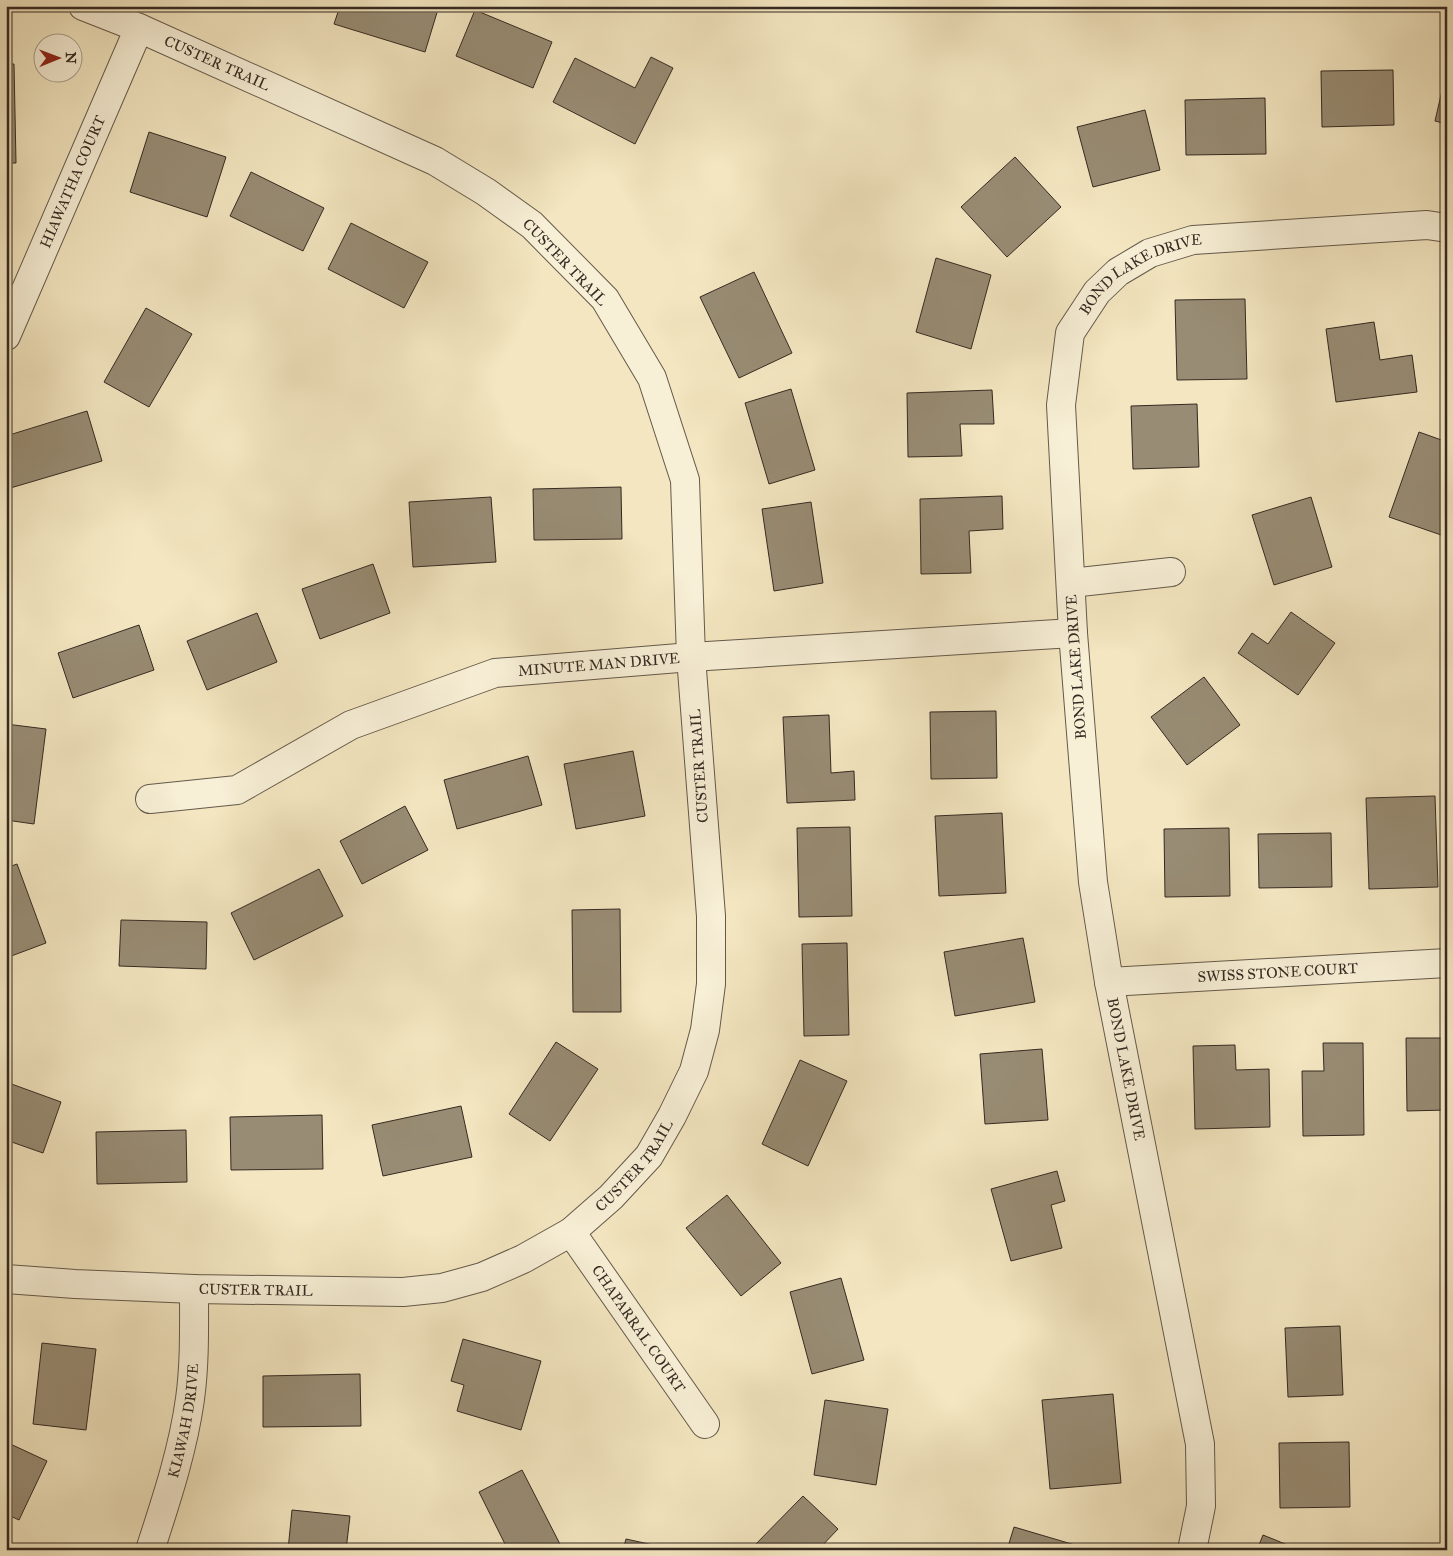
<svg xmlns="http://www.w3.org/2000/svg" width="1453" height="1556" font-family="'IM FELL Great Primer',serif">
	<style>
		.building { fill: #988c74; stroke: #352a22 }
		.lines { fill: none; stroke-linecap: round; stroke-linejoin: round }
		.minor-casing { stroke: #64594a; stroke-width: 30 }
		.minor { stroke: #f7efd6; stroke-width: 28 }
		.labels { text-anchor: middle; stroke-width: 4; stroke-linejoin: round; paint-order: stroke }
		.street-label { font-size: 15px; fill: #352a22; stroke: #f7efd6 }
	</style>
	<rect width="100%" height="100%" fill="#f3e6c0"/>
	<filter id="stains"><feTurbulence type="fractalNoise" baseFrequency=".004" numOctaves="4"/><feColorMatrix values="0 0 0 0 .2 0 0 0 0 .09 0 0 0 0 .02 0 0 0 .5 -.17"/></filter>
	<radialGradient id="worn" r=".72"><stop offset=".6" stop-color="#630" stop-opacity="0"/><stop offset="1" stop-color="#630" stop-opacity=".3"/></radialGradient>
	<!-- building -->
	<path class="building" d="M 340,6 L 439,6 L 425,52 L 334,24 Z
		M 475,10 L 552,42 L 533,88 L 456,56 Z
		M 651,57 L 673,68 L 635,144 L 553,102 L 575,58 L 635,88 Z
		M 6,64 L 14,64 L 16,163 L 6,163 Z
		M 1393,70 L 1394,125 L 1322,127 L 1321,71 Z
		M 1446,73 L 1447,73 L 1447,124 L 1435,121 Z
		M 1265,98 L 1266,154 L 1186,155 L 1185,100 Z
		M 1145,110 L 1160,170 L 1093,187 L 1077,127 Z
		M 149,132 L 226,157 L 207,217 L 130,192 Z
		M 1015,157 L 1061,207 L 1007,257 L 961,207 Z
		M 251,172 L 324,208 L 303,251 L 230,216 Z
		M 351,223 L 428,262 L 404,308 L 328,269 Z
		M 936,258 L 991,275 L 971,349 L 916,332 Z
		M 754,272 L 792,353 L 739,378 L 700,297 Z
		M 1245,299 L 1247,379 L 1177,380 L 1175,300 Z
		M 146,308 L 192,334 L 149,407 L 104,382 Z
		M 1374,322 L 1380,360 L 1412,355 L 1417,392 L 1336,402 L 1326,329 Z
		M 791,389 L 815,470 L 769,484 L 745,403 Z
		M 992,390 L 994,424 L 960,424 L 962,456 L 908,457 L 907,393 Z
		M 1197,404 L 1199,467 L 1133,469 L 1131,406 Z
		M 87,411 L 102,461 L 7,489 L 6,436 Z
		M 1419,432 L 1447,442 L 1447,537 L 1389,517 Z
		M 621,487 L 622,539 L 534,540 L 533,489 Z
		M 1002,496 L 1003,529 L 969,531 L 971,573 L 921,574 L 920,499 Z
		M 491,497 L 496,562 L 413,567 L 409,502 Z
		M 1311,497 L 1332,567 L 1274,585 L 1252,515 Z
		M 811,502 L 823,583 L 774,591 L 762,509 Z
		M 373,564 L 390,613 L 320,639 L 302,589 Z
		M 1291,612 L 1335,643 L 1298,695 L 1238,653 L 1252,633 L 1268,644 Z
		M 257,613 L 277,662 L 207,690 L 187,641 Z
		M 139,625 L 154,670 L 73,698 L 58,653 Z
		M 1204,677 L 1240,725 L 1187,765 L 1151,717 Z
		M 996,711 L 997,778 L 931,779 L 930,712 Z
		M 829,715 L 831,773 L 854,771 L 855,800 L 787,803 L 783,717 Z
		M 6,724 L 46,729 L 34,824 L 6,820 Z
		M 633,751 L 645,816 L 576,829 L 564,764 Z
		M 528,756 L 542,805 L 457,829 L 444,780 Z
		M 1435,796 L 1438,887 L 1369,889 L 1366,798 Z
		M 405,806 L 428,850 L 362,884 L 340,841 Z
		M 1002,813 L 1006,893 L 939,896 L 935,816 Z
		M 850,827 L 852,916 L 799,917 L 797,828 Z
		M 1229,828 L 1230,896 L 1165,897 L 1164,829 Z
		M 1331,833 L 1332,887 L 1259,888 L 1258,834 Z
		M 17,864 L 46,943 L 6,958 L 6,868 Z
		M 319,869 L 343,916 L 254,960 L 231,913 Z
		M 620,909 L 621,1012 L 573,1012 L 572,910 Z
		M 121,920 L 207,922 L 206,969 L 119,966 Z
		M 1023,938 L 1035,1002 L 955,1016 L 944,952 Z
		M 847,943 L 849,1035 L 804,1036 L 802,944 Z
		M 1406,1038 L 1447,1038 L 1447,1110 L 1407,1111 Z
		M 556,1042 L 598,1069 L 550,1141 L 509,1114 Z
		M 1323,1043 L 1363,1043 L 1364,1135 L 1303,1136 L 1302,1071 L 1324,1071 Z
		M 1235,1045 L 1236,1070 L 1269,1069 L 1270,1127 L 1195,1129 L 1193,1046 Z
		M 1042,1049 L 1048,1120 L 985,1124 L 980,1054 Z
		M 800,1060 L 847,1081 L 808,1166 L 762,1144 Z
		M 6,1082 L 61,1102 L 43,1153 L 6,1140 Z
		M 461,1106 L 472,1157 L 383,1176 L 372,1125 Z
		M 322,1115 L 323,1169 L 231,1170 L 230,1117 Z
		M 186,1130 L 187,1182 L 97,1184 L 96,1132 Z
		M 1057,1171 L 1065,1201 L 1051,1205 L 1062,1248 L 1011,1261 L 991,1189 Z
		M 727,1195 L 781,1263 L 741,1296 L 686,1228 Z
		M 841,1278 L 864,1360 L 812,1374 L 790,1292 Z
		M 1340,1326 L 1343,1395 L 1288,1397 L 1285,1328 Z
		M 463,1339 L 541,1361 L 521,1430 L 457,1411 L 464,1385 L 451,1381 Z
		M 42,1343 L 96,1349 L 86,1430 L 33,1424 Z
		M 360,1374 L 361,1426 L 263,1427 L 263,1376 Z
		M 1113,1394 L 1121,1483 L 1050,1489 L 1042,1400 Z
		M 825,1400 L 888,1409 L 876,1485 L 814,1475 Z
		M 6,1442 L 47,1461 L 19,1520 L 6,1514 Z
		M 1349,1442 L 1350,1507 L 1280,1508 L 1279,1443 Z
		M 522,1470 L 563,1550 L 508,1550 L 479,1492 Z
		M 803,1496 L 838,1529 L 818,1550 L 750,1550 Z
		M 292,1510 L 350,1516 L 346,1550 L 288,1550 Z
		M 1014,1527 L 1092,1550 L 1007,1550 Z
		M 1263,1535 L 1300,1550 L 1257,1550 Z
		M 626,1539 L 676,1550 L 623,1550 Z"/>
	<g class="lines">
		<!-- minor casing -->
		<g class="minor-casing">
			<g id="minor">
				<path id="s1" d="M 6,336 L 139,28"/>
				<path d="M 1071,583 L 1171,572"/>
				<path id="s2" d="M 150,799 L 237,790 L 351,725 L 495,673 L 691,657 L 1073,633"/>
				<path id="s3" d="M 1109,982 L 1447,963"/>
				<path id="s4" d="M 571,1232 L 705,1424"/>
				<path id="s5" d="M 6,1279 L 75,1284 L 194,1289 L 403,1292 L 442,1288 L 482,1277 L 523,1259 L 571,1232 L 611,1197 L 649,1156 L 672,1116 L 694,1071 L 705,1030 L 711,984 L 711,916 L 691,657 L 685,480 L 652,378 L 605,299 L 532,225 L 486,192 L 435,161 L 139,28 L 83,6"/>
				<path id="s6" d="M 150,1550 C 166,1501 183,1450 190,1399 C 195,1363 194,1325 194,1289"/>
				<path id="s7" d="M 1192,1550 L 1201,1506 L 1200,1444 L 1109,982 L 1093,882 L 1073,633 L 1061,405 L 1070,333 L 1097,292 L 1118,272 L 1150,253 L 1193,240 L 1427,225 L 1447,228"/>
			</g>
		</g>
		<!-- minor -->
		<use href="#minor" class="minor"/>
	</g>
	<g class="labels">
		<!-- street labels -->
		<g class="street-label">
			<text transform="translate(217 63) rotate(24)" y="5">CUSTER TRAIL</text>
			<text dy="5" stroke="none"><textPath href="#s1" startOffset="168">HIAWATHA COURT</textPath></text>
			<text transform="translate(565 262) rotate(46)" y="5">CUSTER TRAIL</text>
			<text dy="5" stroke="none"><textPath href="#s7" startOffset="1326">BOND LAKE DRIVE</textPath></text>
			<text dy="5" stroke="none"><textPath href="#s2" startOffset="476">MINUTE MAN DRIVE</textPath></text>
			<text transform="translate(1076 667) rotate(-94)" y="5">BOND LAKE DRIVE</text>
			<text transform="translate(699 766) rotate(-94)" y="5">CUSTER TRAIL</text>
			<text dy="5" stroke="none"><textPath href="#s3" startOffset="169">SWISS STONE COURT</textPath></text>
			<text transform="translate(1126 1069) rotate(79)" y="5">BOND LAKE DRIVE</text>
			<text dy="5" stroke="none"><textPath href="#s5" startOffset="670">CUSTER TRAIL</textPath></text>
			<text dy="5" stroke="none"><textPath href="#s5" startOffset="250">CUSTER TRAIL</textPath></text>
			<text dy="5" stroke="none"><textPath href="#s4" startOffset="118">CHAPARRAL COURT</textPath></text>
			<text dy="5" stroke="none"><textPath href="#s6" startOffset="134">KIAWAH DRIVE</textPath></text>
		</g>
	</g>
	<!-- margin -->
	<rect width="1453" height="1556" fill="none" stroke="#f3e6c0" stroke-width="25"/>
	<rect x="8" y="8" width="1438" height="1541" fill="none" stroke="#352a22" stroke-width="2.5"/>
	<rect x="12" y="12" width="1428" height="1531" fill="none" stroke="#352a22"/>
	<!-- north arrow -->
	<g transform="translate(58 58) rotate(89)"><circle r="24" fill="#f7efd6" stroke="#a9a08e"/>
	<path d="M0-4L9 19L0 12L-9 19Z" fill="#8f2418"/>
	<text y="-8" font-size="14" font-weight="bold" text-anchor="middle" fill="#352a22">N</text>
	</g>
	<rect width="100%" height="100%" filter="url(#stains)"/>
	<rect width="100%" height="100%" fill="url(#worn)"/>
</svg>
